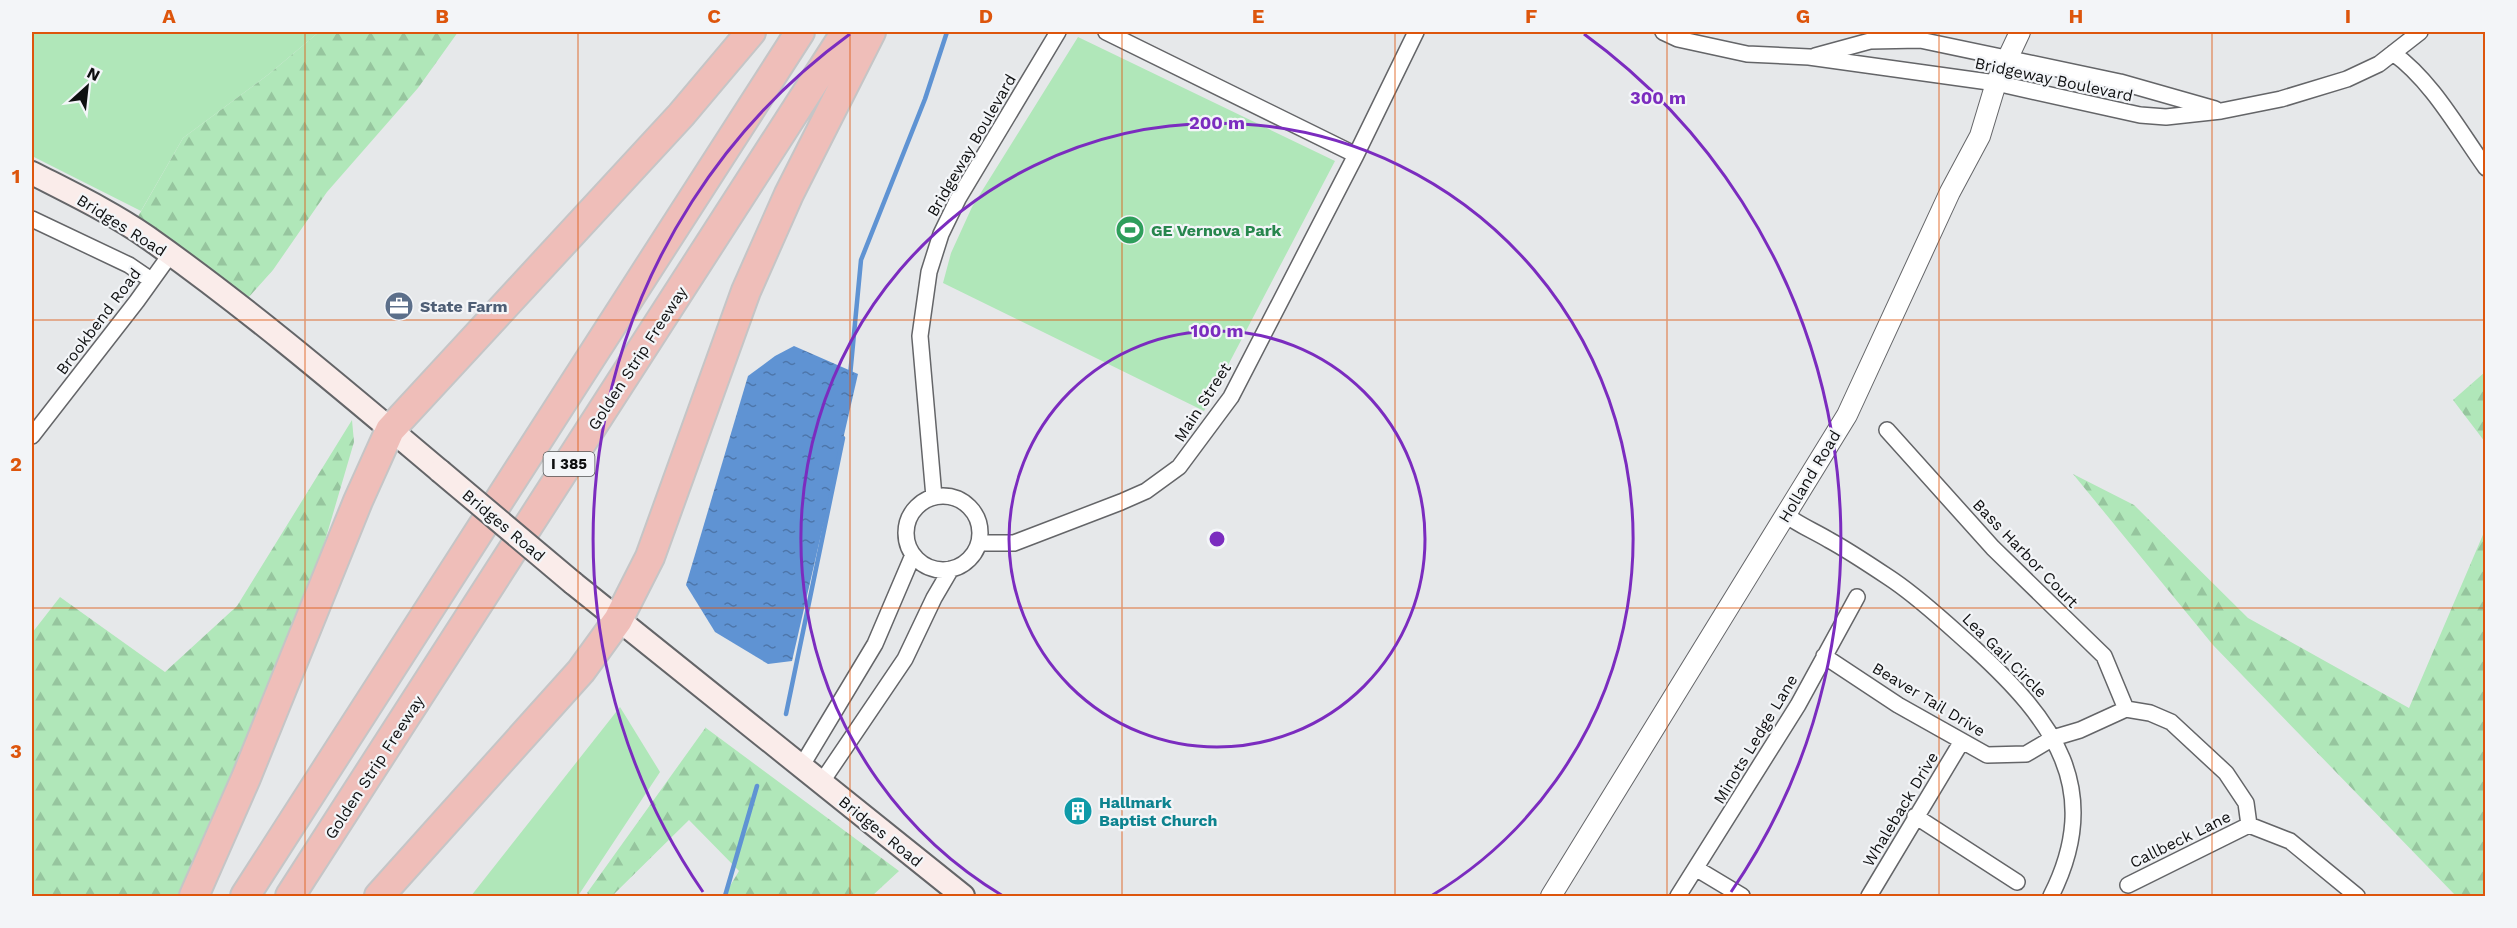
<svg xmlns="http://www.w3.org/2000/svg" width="2517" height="928" font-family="'Work Sans',sans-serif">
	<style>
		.green { fill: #b0e7b9 }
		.forest { fill: url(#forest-firs) }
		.water { fill: url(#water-ripples) }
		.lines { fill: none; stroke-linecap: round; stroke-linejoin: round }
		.stream { stroke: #5f93d3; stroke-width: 4.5 }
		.minor-casing { stroke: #646568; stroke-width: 18 }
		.tertiary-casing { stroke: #646568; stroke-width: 22 }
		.secondary-casing { stroke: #646568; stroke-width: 26 }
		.motorway-casing { stroke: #c5c5c6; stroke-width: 32 }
		.minor { stroke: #fff; stroke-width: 15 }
		.tertiary { stroke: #fff; stroke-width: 20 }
		.secondary { stroke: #faecea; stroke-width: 22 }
		.motorway { stroke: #efbeb9; stroke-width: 28 }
		.secondary-bridge-casing { stroke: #646568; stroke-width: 26; stroke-linecap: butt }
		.secondary-bridge { stroke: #faecea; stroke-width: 22 }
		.grid { fill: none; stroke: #dd550c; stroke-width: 1.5; stroke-opacity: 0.55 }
		.ring { fill: none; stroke: #7b2cbf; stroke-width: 3 }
		.labels { text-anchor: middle; stroke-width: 4.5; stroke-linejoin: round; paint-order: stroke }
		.shield { fill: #f3f5f8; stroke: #535456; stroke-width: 1.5 }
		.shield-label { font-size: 15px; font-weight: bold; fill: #0e0f10 }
		.street-label { font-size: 16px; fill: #0e0f10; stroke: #f3f5f8 }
		.leisure-label { font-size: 16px; font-weight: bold; fill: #27864d; stroke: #f3f5f8; text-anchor: start }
		.service-label { font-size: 16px; font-weight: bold; fill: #4e5e75; stroke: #f3f5f8; text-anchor: start }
		.culture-label { font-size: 16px; font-weight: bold; fill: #0d838f; stroke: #f3f5f8; text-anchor: start }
		.centre { fill: #7b2cbf; stroke: #f3f5f8; stroke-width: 3 }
		.ring-label { font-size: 18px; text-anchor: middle; font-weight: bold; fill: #7b2cbf; stroke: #f3f5f8; stroke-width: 4.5; stroke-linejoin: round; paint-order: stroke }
		.neatline { fill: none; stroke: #dd550c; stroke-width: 2 }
		.grid-label { font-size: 20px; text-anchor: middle; font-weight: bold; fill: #dd550c }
	</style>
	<defs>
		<pattern id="forest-firs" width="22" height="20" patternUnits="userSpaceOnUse" patternTransform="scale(1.5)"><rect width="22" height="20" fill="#b0e7b9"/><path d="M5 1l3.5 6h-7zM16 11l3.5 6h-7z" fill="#96c59e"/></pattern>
		<pattern id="water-ripples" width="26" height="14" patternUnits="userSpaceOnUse" patternTransform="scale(1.5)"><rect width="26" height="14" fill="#5f93d3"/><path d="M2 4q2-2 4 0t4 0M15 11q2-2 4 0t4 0" fill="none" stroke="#4d76aa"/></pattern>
	</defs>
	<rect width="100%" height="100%" fill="#e6e8ea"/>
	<!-- green -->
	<path class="green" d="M 32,32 L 319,32 L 269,74 L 183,138 L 141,211 L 32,156 Z
		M 1078,37 L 1335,161 L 1204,411 L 943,283 L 951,253 L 972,207 Z
		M 620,707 L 660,772 L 578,896 L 471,896 Z"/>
	<!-- forest -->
	<path class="forest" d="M 319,32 L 458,32 L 418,88 L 327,192 L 273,270 L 232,316 L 153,250 L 128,234 L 183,138 L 269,74 Z
		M 2485,372 L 2485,442 L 2453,400 Z
		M 352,420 L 354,442 L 320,558 L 240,768 L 180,896 L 32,896 L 32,633 L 60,597 L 165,672 L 237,606 Z
		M 2073,474 L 2134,505 L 2248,618 L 2409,708 L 2485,530 L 2485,896 L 2456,896 L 2213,645 Z
		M 706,727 L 706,728 L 899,871 L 872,896 L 724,896 L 739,871 L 689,820 L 612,896 L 590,896 L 587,893 Z"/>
	<!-- water -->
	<path class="water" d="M 794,346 L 858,374 L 792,661 L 768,664 L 715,632 L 686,585 L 748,376 L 775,356 Z"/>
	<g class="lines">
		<!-- stream -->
		<path class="stream" d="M 850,376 L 861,260 L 925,99 L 947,32
			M 786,714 L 843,438
			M 725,896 L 757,786"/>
		<!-- minor casing -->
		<g class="minor-casing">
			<path id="minor" d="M 1106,32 L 1356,155
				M 1663,32 L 1678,39 L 1747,54 L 1809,57 L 1996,83 L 2140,115 L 2166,117 L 2221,111 L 2281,99 L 2347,79 L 2379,64 L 2420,32
				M 2393,53 C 2432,81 2458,129 2486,168
				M 1815,56 L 1870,41 L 1920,40 L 2120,82 L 2215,109
				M 32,219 L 129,265 L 151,280
				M 1887,430 L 1993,548 L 2104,656 L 2126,709
				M 32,436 L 137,301 L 170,255
				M906 533a37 37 0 1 1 74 0a37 37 0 1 1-74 0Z
				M 934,497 L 920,336 L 929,272 L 941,234 L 958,199 L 1058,32
				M 1786,515 C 1799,525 1814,531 1829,540 C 1851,552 1873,567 1894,581 C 1923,601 1948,625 1974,648 C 2053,720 2105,789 2051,896
				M 979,543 L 1014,543 L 1121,502 L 1146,491 L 1179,467 L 1231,397 L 1356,155 L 1416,32
				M 1824,656 L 1898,705 L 1987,755 L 2026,754 L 2053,738 L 2080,730 L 2126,709 L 2150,713 L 2171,722 L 2226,773 L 2246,803 L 2249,825
				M 801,767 L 875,644 L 913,555
				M 821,783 L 905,659 L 934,598 L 951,569
				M 1915,816 L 2017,882
				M 2249,825 L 2290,841 L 2357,896
				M 1697,869 L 1742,896
				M 2128,885 L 2249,825
				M 1678,896 L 1798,705 L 1857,597
				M 1869,896 L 1962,741"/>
		</g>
		<!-- tertiary casing -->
		<g class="tertiary-casing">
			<path id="tertiary" d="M 1551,896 L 1847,415 L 1950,192 L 1980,136 L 1996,83 L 2020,32"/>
		</g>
		<!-- secondary casing -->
		<g class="secondary-casing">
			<path id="secondary" d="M 32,173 C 71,193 111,212 147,237 C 249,309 345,391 440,471
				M 573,583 L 963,896"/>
		</g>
		<!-- motorway casing -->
		<g class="motorway-casing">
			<path id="motorway" d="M 194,896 L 246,778 L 358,501 L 390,430 L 681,115 L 751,32
				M 245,896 L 800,32
				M 290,896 L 846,32
				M 379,896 L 581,671 L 618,620 L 650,557 L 746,291 L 789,194 L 871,32"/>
		</g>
		<!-- minor -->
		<use href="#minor" class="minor"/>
		<!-- tertiary -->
		<use href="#tertiary" class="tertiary"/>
		<!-- secondary -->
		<use href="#secondary" class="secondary"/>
		<!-- motorway -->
		<use href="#motorway" class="motorway"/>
		<!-- secondary-bridge casing -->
		<g class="secondary-bridge-casing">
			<path id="secondary-bridge" d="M 440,471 L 573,583"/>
		</g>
		<!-- secondary-bridge -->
		<use href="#secondary-bridge" class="secondary-bridge"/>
	</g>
	<!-- grid -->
	<path class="grid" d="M 305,32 L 305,896M 578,32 L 578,896M 850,32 L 850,896M 1122,32 L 1122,896M 1395,32 L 1395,896M 1667,32 L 1667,896M 1939,32 L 1939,896M 2212,32 L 2212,896M 32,320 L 2486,320M 32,608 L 2486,608"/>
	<!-- distance rings -->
	<g class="ring">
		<circle cx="1217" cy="539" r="208"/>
		<path d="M1003 896A416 416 0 1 1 1431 896"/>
		<path d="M703 892A624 624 0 0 1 850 34M1584 34A624 624 0 0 1 1731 892"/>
	</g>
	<!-- icons -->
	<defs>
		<g id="stadium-disc" transform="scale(1.5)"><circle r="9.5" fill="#2e9e5b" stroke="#f3f5f8"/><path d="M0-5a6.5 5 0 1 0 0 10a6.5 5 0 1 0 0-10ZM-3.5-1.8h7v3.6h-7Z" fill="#fff"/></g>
		<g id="office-disc" transform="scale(1.5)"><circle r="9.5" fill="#5c6f8a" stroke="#f3f5f8"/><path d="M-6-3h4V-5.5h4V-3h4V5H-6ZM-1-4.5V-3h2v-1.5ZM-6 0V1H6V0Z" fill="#fff"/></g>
		<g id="building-disc" transform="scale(1.5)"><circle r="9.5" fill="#0f9aa8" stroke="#f3f5f8"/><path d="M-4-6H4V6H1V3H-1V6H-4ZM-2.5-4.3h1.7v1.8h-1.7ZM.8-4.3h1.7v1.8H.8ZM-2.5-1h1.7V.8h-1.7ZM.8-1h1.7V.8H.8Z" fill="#fff"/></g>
	</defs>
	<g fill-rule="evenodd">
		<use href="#stadium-disc" x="1130" y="230"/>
		<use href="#office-disc" x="399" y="306"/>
		<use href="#building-disc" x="1078" y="811"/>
	</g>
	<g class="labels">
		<!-- shield labels -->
		<rect class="shield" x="543.5" y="452" width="51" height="24" rx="4.5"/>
		<g class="shield-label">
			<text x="569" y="469">I 385</text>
		</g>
		<!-- street labels -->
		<g class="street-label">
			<text transform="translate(2054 79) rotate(12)" y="6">Bridgeway Boulevard</text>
			<text transform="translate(971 145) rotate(-60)" y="6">Bridgeway Boulevard</text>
			<text transform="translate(122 225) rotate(32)" y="6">Bridges Road</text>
			<text transform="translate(98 321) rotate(-53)" y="6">Brookbend Road</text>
			<text transform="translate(637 358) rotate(-57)" y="6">Golden Strip Freeway</text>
			<text transform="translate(1202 402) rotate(-57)" y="6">Main Street</text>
			<text transform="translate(1809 476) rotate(-59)" y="6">Holland Road</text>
			<text transform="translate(504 525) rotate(40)" y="6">Bridges Road</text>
			<text transform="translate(2026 553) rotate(46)" y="6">Bass Harbor Court</text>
			<text transform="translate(2005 655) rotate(45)" y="6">Lea Gail Circle</text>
			<text transform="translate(1929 699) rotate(31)" y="6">Beaver Tail Drive</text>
			<text transform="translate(1755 739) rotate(-59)" y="6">Minots Ledge Lane</text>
			<text transform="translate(374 767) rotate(-57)" y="6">Golden Strip Freeway</text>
			<text transform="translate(1900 809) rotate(-59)" y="6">Whaleback Drive</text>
			<text transform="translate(881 831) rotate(39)" y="6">Bridges Road</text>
			<text transform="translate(2180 839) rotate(-26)" y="6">Callbeck Lane</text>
		</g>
		<!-- leisure labels -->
		<g class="leisure-label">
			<text x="1151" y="236">GE Vernova Park</text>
		</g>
		<!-- service labels -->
		<g class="service-label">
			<text x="420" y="312">State Farm</text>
		</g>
		<!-- culture labels -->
		<g class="culture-label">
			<text x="1099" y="808">Hallmark<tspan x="1099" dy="18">Baptist Church</tspan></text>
		</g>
	</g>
	<circle cx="1217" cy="539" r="9" class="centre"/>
	<g class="ring-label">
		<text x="1658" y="104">300 m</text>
		<text x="1217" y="129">200 m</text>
		<text x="1217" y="337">100 m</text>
	</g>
	<!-- border -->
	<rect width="2517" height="928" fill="none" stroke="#f3f5f8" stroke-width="66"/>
	<!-- north arrow -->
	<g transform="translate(87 87) rotate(27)" stroke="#f3f5f8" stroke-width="4.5" paint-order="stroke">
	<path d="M0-4.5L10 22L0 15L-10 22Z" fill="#0e0f10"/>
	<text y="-9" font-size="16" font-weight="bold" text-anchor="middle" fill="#0e0f10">N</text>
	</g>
	<rect x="33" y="33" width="2451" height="862" class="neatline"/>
	<g class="grid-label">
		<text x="169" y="23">A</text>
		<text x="442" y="23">B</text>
		<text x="714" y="23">C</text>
		<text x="986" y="23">D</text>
		<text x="1258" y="23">E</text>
		<text x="1531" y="23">F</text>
		<text x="1803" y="23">G</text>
		<text x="2076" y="23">H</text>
		<text x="2348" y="23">I</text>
		<text x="16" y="183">1</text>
		<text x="16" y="471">2</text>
		<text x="16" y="758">3</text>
	</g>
</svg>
